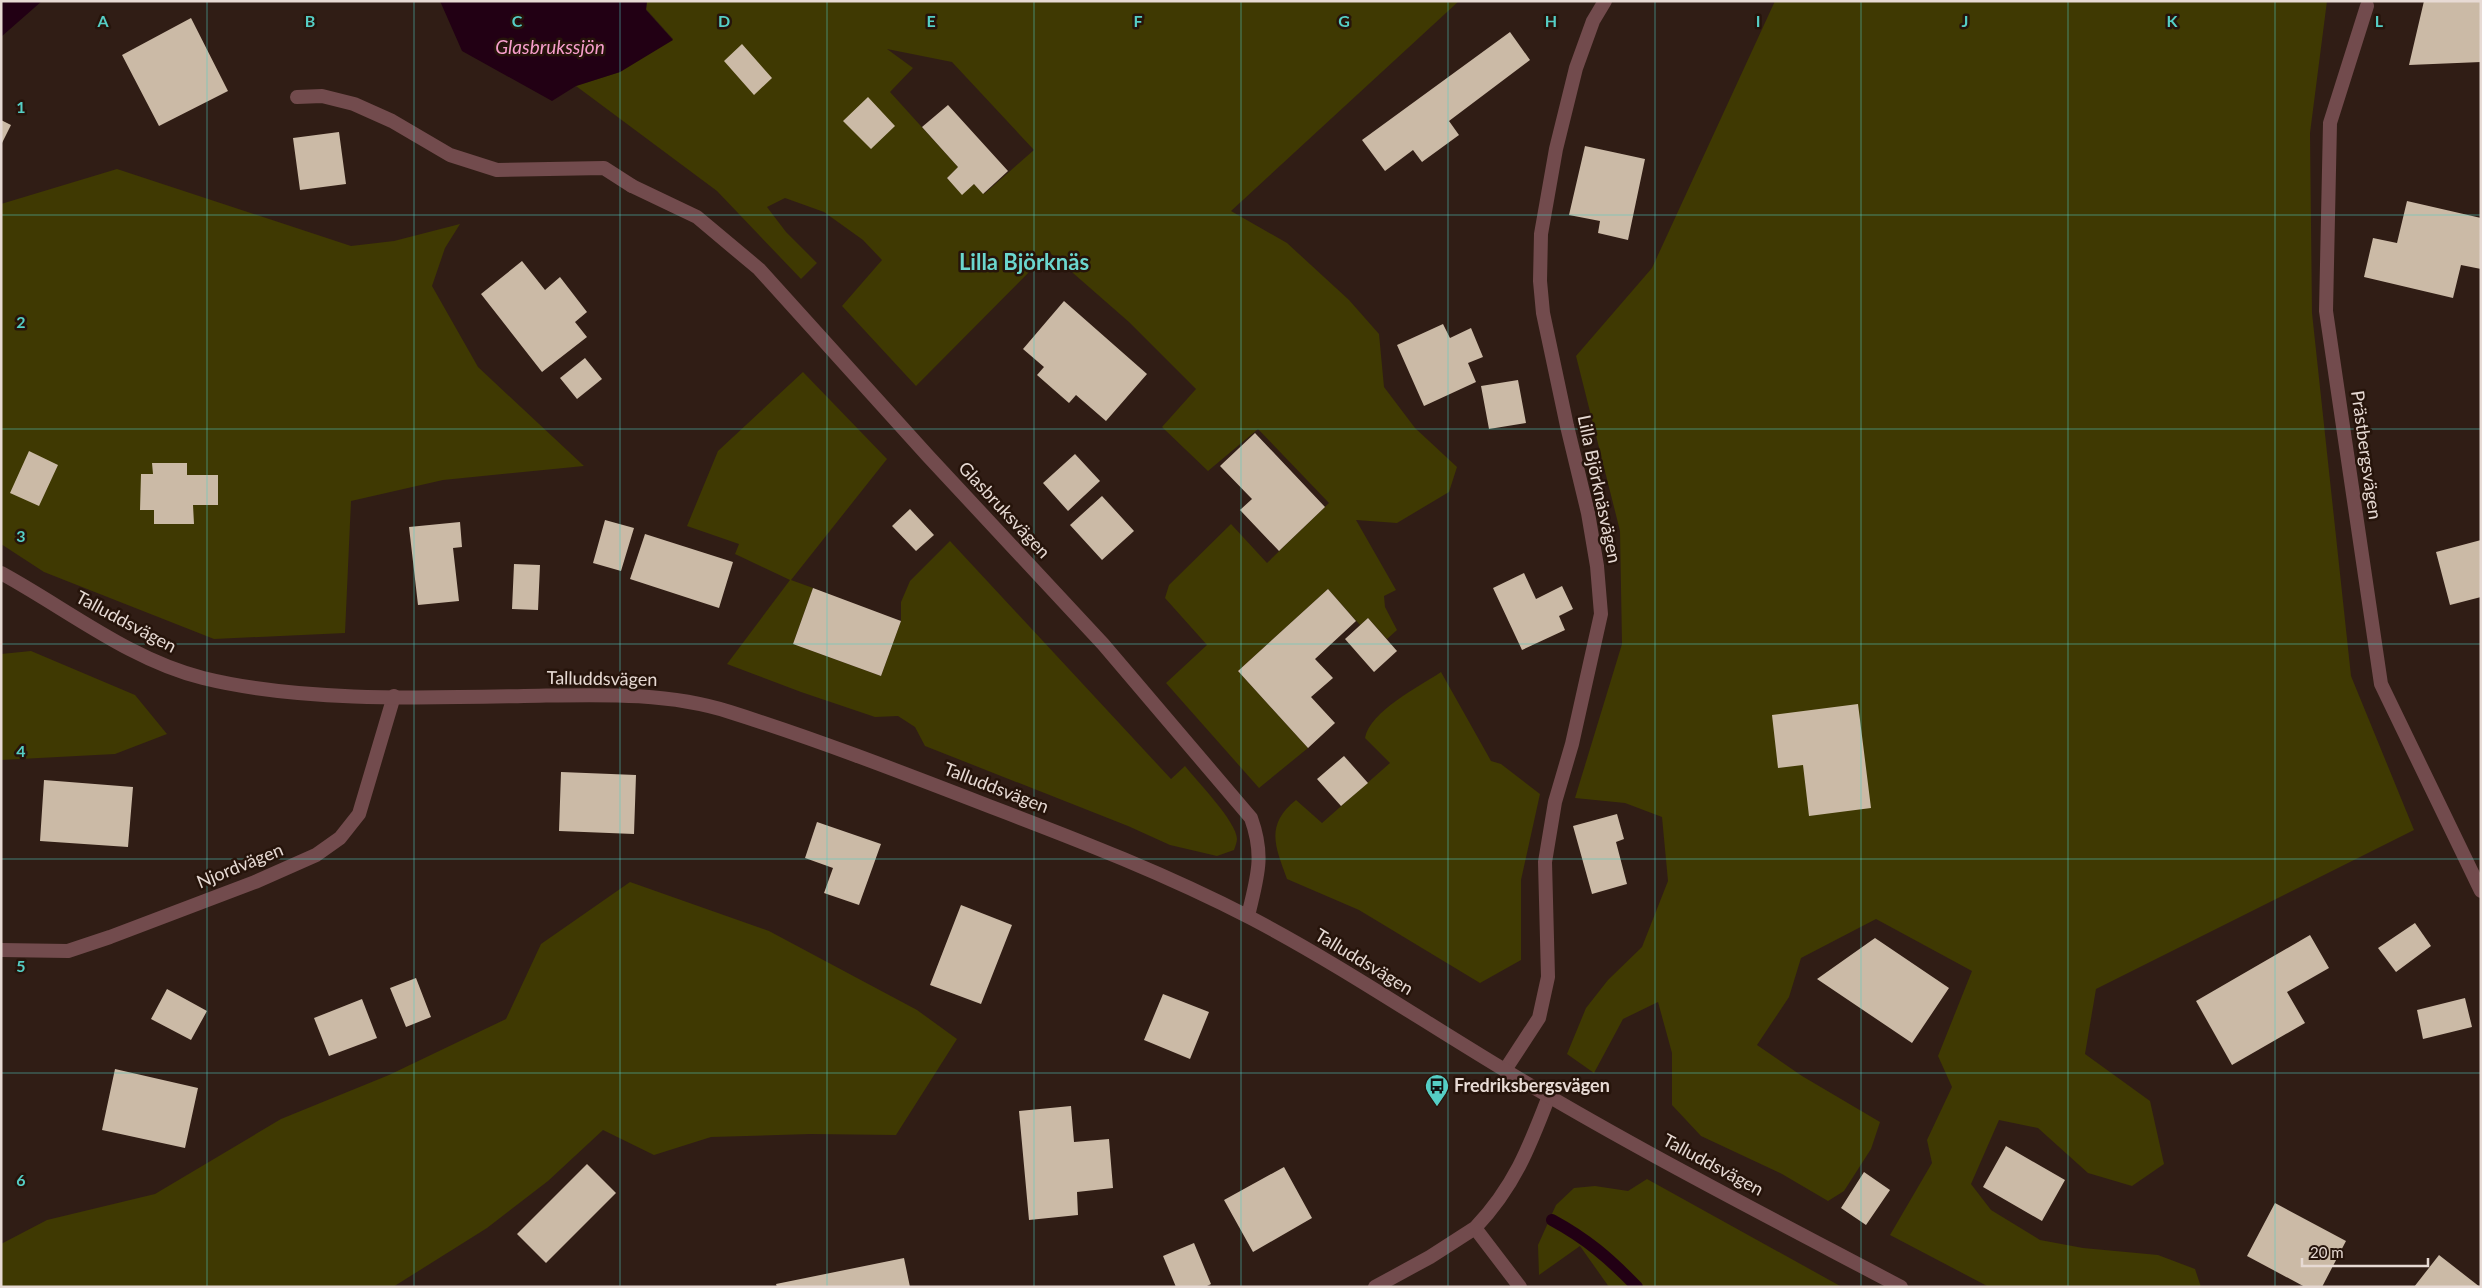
<svg xmlns="http://www.w3.org/2000/svg" width="2482" height="1288" font-family="Lato,sans-serif">
	<style>
		.green { fill: #3f3902; fill-rule: evenodd }
		.water { fill: #220014 }
		.lines { fill: none; stroke-linecap: round; stroke-linejoin: round }
		.stream { stroke: #220014; stroke-width: 12 }
		.building { fill: #cbbaa6 }
		.service { stroke: #724b4d; stroke-width: 14 }
		.minor { stroke: #724b4d; stroke-width: 14 }
		.tertiary { stroke: #724b4d; stroke-width: 14 }
		.grid { fill: none; stroke: #55cec5; stroke-width: 1; stroke-opacity: 0.55 }
		.labels { text-anchor: middle; stroke-width: 5; stroke-linejoin: round; paint-order: stroke }
		.street-label { font-size: 18px; fill: #e7dad4; stroke: #26140b }
		.poi-label { font-size: 18px; font-weight: bold; fill: #e7dad4; stroke: #26140b; text-anchor: start }
		.water-label { font-size: 19px; font-style: italic; fill: #f79ecc; stroke: #26140b }
		.district-label { font-size: 22px; font-weight: bold; fill: #6bd6ce; stroke: #26140b }
		.grid-label { font-size: 16px; text-anchor: middle; font-weight: bold; fill: #55cec5; stroke: #26140b; stroke-width: 5; stroke-linejoin: round; paint-order: stroke }
	</style>
	<rect width="100%" height="100%" fill="#301d15"/>
	<!-- green -->
	<path class="green" d="M 647,1 L 1459,1 L 1231,211 L 1287,243 L 1349,300 L 1379,334 L 1384,387 L 1415,428 L 1457,467 L 1449,492 L 1397,523 L 1356,520 L 1396,590 L 1384,596 L 1385,607 L 1397,630 L 1387,639 L 1368,618 L 1360,625 L 1328,589 L 1238,671 L 1308,748 L 1259,788 L 1166,683 L 1207,645 L 1165,598 L 1169,585 L 1231,524 L 1267,563 L 1329,503 L 1258,429 L 1208,471 L 1162,427 L 1196,389 L 1129,322 L 1049,252 L 916,386 L 842,306 L 882,260 L 863,240 L 824,212 L 785,198 L 767,207 L 786,232 L 817,263 L 801,279 L 717,191 L 576,86 L 620,72 L 673,39 L 646,9 ZM 887,49 L 952,62 L 1034,150 L 984,194 L 974,184 L 962,194 L 947,178 L 958,167 L 890,92 L 913,68 Z
		M 1775,1 L 2327,1 L 2310,133 L 2312,313 L 2351,676 L 2414,830 L 2096,989 L 2085,1054 L 2150,1101 L 2164,1164 L 2132,1186 L 2088,1173 L 2038,1128 L 1999,1120 L 1971,1184 L 1991,1210 L 2040,1240 L 2083,1248 L 2158,1255 L 2195,1269 L 2201,1287 L 1989,1287 L 1890,1235 L 1932,1163 L 1927,1140 L 1952,1087 L 1938,1056 L 1972,971 L 1876,919 L 1801,958 L 1789,997 L 1757,1045 L 1802,1076 L 1880,1122 L 1871,1149 L 1844,1191 L 1828,1201 L 1782,1174 L 1701,1136 L 1672,1105 L 1672,1053 L 1658,1002 L 1623,1019 L 1594,1073 L 1567,1054 L 1586,1008 L 1608,980 L 1642,947 L 1668,881 L 1662,817 L 1625,803 L 1575,798 L 1622,644 L 1620,531 L 1576,356 L 1652,268 Z
		M 117,169 L 351,246 L 394,241 L 460,224 L 445,248 L 432,286 L 478,367 L 584,466 L 443,480 L 351,501 L 345,633 L 214,639 L 44,572 L 1,544 L 1,204 Z
		M 803,372 L 887,459 L 791,580 L 813,588 L 793,644 L 881,676 L 901,621 L 901,602 L 910,581 L 950,541 L 1171,779 L 1185,766 C 1196,780 1237,822 1237,839 C 1237,842 1235,847 1234,850 L 1217,856 L 1170,845 L 1128,826 L 925,746 L 915,727 L 898,716 L 875,717 L 801,692 L 727,664 L 790,580 L 735,554 L 739,544 L 687,526 L 718,451 Z
		M 31,651 L 135,695 L 167,734 L 115,754 L 1,760 L 1,654 Z
		M 1441,672 L 1491,761 L 1501,764 L 1540,794 L 1521,880 L 1521,960 L 1480,983 L 1359,910 L 1287,879 C 1275,846 1265,825 1296,800 L 1322,823 L 1390,763 L 1365,738 C 1370,711 1419,687 1441,672 Z
		M 630,882 L 769,931 L 917,1010 L 957,1039 L 896,1135 L 810,1134 L 711,1137 L 654,1155 L 603,1130 L 548,1181 L 487,1228 L 393,1287 L 1,1287 L 1,1244 L 47,1220 L 155,1194 L 281,1119 L 389,1075 L 506,1019 L 541,944 Z
		M 1647,1179 L 1842,1287 L 1609,1287 L 1580,1246 L 1539,1275 L 1538,1245 L 1556,1205 L 1574,1188 L 1595,1186 L 1628,1191 Z"/>
	<!-- water -->
	<path class="water" d="M 1,1 L 42,1 L 1,37 Z
		M 440,1 L 647,1 L 646,10 L 673,40 L 620,72 L 576,86 L 552,101 L 462,51 Z"/>
	<g class="lines">
		<!-- stream -->
		<path class="stream" d="M 1552,1220 C 1587,1239 1609,1258 1637,1287"/>
	</g>
	<!-- building -->
	<path class="building" d="M 2424,1 L 2481,1 L 2481,62 L 2409,65 Z
		M 191,18 L 228,91 L 159,126 L 122,55 Z
		M 1510,32 L 1530,60 L 1449,121 L 1459,135 L 1422,162 L 1413,150 L 1385,171 L 1362,140 Z
		M 742,44 L 772,78 L 754,95 L 724,61 Z
		M 868,97 L 895,126 L 871,149 L 843,121 Z
		M 948,105 L 1008,171 L 983,194 L 974,184 L 962,195 L 947,178 L 958,167 L 922,127 Z
		M 1,120 L 11,125 L 1,145 Z
		M 339,132 L 346,184 L 300,190 L 293,138 Z
		M 1585,146 L 1645,159 L 1628,240 L 1598,233 L 1600,221 L 1569,215 Z
		M 2407,201 L 2481,218 L 2481,269 L 2461,265 L 2453,298 L 2364,277 L 2373,238 L 2397,243 Z
		M 522,261 L 545,290 L 560,277 L 587,312 L 575,322 L 587,337 L 542,372 L 481,294 Z
		M 1064,301 L 1147,374 L 1106,421 L 1076,395 L 1069,403 L 1037,375 L 1044,367 L 1023,349 Z
		M 1443,324 L 1450,338 L 1471,328 L 1483,357 L 1468,363 L 1476,382 L 1424,406 L 1397,345 Z
		M 585,358 L 602,379 L 577,399 L 560,378 Z
		M 1518,380 L 1526,423 L 1489,429 L 1481,386 Z
		M 1255,433 L 1325,507 L 1279,551 L 1240,510 L 1252,499 L 1220,466 Z
		M 29,451 L 58,465 L 39,506 L 10,493 Z
		M 1075,454 L 1100,481 L 1068,511 L 1043,483 Z
		M 152,463 L 187,463 L 187,475 L 218,475 L 218,505 L 193,505 L 194,524 L 154,524 L 154,510 L 140,510 L 141,474 L 153,474 Z
		M 1102,496 L 1134,531 L 1102,560 L 1070,525 Z
		M 910,509 L 934,535 L 916,551 L 892,526 Z
		M 605,520 L 634,528 L 621,571 L 593,563 Z
		M 460,522 L 462,547 L 453,548 L 459,601 L 418,605 L 409,527 Z
		M 645,534 L 733,562 L 719,608 L 630,579 Z
		M 2481,540 L 2481,597 L 2450,605 L 2436,552 Z
		M 514,564 L 540,565 L 538,610 L 512,609 Z
		M 1524,573 L 1536,599 L 1562,586 L 1573,609 L 1559,616 L 1565,630 L 1522,650 L 1493,588 Z
		M 813,588 L 901,621 L 881,676 L 793,644 Z
		M 1328,589 L 1356,621 L 1315,659 L 1333,678 L 1311,697 L 1335,723 L 1308,748 L 1238,671 Z
		M 1368,618 L 1397,651 L 1374,672 L 1345,639 Z
		M 1858,704 L 1871,808 L 1809,816 L 1803,765 L 1778,768 L 1772,715 Z
		M 1344,756 L 1368,783 L 1341,806 L 1317,779 Z
		M 561,772 L 636,775 L 634,834 L 559,831 Z
		M 44,780 L 133,787 L 128,847 L 40,841 Z
		M 1617,814 L 1624,839 L 1616,842 L 1627,884 L 1592,894 L 1573,826 Z
		M 817,822 L 881,844 L 859,905 L 824,893 L 833,868 L 805,858 Z
		M 961,905 L 1012,925 L 981,1004 L 930,985 Z
		M 2415,923 L 2431,946 L 2396,972 L 2378,948 Z
		M 2310,935 L 2329,968 L 2287,992 L 2305,1023 L 2232,1065 L 2196,1001 Z
		M 1875,938 L 1949,988 L 1912,1043 L 1817,979 Z
		M 416,978 L 431,1017 L 406,1027 L 390,988 Z
		M 167,989 L 207,1011 L 191,1040 L 151,1019 Z
		M 1163,994 L 1209,1012 L 1190,1059 L 1144,1040 Z
		M 2465,998 L 2472,1027 L 2423,1039 L 2417,1010 Z
		M 362,999 L 377,1038 L 329,1056 L 314,1018 Z
		M 115,1069 L 198,1088 L 185,1148 L 102,1130 Z
		M 1071,1106 L 1074,1142 L 1109,1139 L 1113,1188 L 1077,1192 L 1078,1215 L 1029,1220 L 1019,1111 Z
		M 2006,1146 L 2065,1180 L 2042,1221 L 1983,1187 Z
		M 587,1164 L 616,1193 L 546,1263 L 517,1234 Z
		M 1284,1167 L 1312,1218 L 1253,1252 L 1224,1200 Z
		M 1864,1172 L 1890,1190 L 1866,1225 L 1841,1208 Z
		M 2275,1203 L 2346,1241 L 2322,1287 L 2305,1287 L 2247,1256 Z
		M 1194,1243 L 1211,1284 L 1205,1287 L 1176,1287 L 1163,1256 Z
		M 2439,1255 L 2480,1287 L 2414,1287 Z
		M 904,1258 L 910,1287 L 777,1287 L 776,1284 Z"/>
	<g class="lines">
		<!-- service -->
		<path class="service" d="M 297,97 L 322,96 L 354,104 L 392,121 L 450,155 L 497,170 L 604,168 L 632,186"/>
		<!-- minor -->
		<path class="minor" d="M 2367,6 L 2330,123 L 2326,311 L 2381,684 L 2481,891
			M 632,186 L 697,217 L 759,269 L 928,456 L 1103,644 L 1251,818 C 1265,857 1257,877 1248,916
			M 1,950 L 68,951 L 110,937 L 255,882 L 316,855 L 340,838 L 359,814 L 394,696
			M 1505,1070 L 1539,1018 L 1548,977 L 1545,862 L 1555,802 L 1572,744 L 1601,614 L 1597,566 L 1588,513 L 1567,426 L 1543,313 L 1540,281 L 1541,234 L 1556,149 L 1576,68 L 1593,21 L 1605,1
			M 1375,1287 L 1430,1257 L 1475,1228
			M 1520,1287 L 1475,1228 C 1514,1187 1529,1148 1549,1096"/>
		<!-- tertiary -->
		<path class="tertiary" d="M 1,573 C 67,609 130,660 203,678 C 300,702 424,698 524,696 C 593,695 664,691 730,712 C 819,740 906,774 994,808 C 1081,841 1168,875 1251,918 C 1352,971 1446,1037 1545,1094 C 1661,1162 1782,1224 1901,1287"/>
	</g>
	<!-- grid -->
	<path class="grid" d="M 207,1 L 207,1287M 414,1 L 414,1287M 620,1 L 620,1287M 827,1 L 827,1287M 1034,1 L 1034,1287M 1241,1 L 1241,1287M 1448,1 L 1448,1287M 1655,1 L 1655,1287M 1861,1 L 1861,1287M 2068,1 L 2068,1287M 2275,1 L 2275,1287M 1,215 L 2481,215M 1,429 L 2481,429M 1,644 L 2481,644M 1,859 L 2481,859M 1,1073 L 2481,1073"/>
	<!-- icons -->
	<defs>
		<g id="bus-pin" transform="scale(1.25)"><path d="M0 17L-7.5 6A9.5 9.5 0 1 1 7.5 6Z" fill="#55cec5" stroke="#26140b"/><path d="M-5-6H5V4H4V6H2V4H-2V6H-4V4H-5ZM-3.5-4V0h7V-4ZM-3.5 1.2v1.5H-2V1.2ZM2 1.2v1.5H3.5V1.2Z" fill="#111"/></g>
	</defs>
	<g fill-rule="evenodd">
		<use href="#bus-pin" x="1437" y="1086"/>
	</g>
	<g class="labels">
		<!-- street labels -->
		<g class="street-label">
			<text transform="translate(2366 455) rotate(82)" y="6">Prästbergsvägen</text>
			<text transform="translate(1599 489) rotate(78)" y="6">Lilla Björknäsvägen</text>
			<text transform="translate(1004 510) rotate(47)" y="6">Glasbruksvägen</text>
			<text transform="translate(126 622) rotate(28)" y="6">Talluddsvägen</text>
			<text transform="translate(602 679) rotate(1)" y="6">Talluddsvägen</text>
			<text transform="translate(996 788) rotate(21)" y="6">Talluddsvägen</text>
			<text transform="translate(240 866) rotate(-22)" y="6">Njordvägen</text>
			<text transform="translate(1364 962) rotate(31)" y="6">Talluddsvägen</text>
			<text transform="translate(1713 1165) rotate(28)" y="6">Talluddsvägen</text>
		</g>
		<!-- poi labels -->
		<g class="poi-label">
			<text x="1454" y="1092">Fredriksbergsvägen</text>
		</g>
		<!-- water labels -->
		<g class="water-label">
			<text x="550" y="54">Glasbrukssjön</text>
		</g>
		<!-- district labels -->
		<g class="district-label">
			<text x="1024" y="270">Lilla Björknäs</text>
		</g>
	</g>
	<g class="grid-label">
		<text x="103" y="27">A</text>
		<text x="310" y="27">B</text>
		<text x="517" y="27">C</text>
		<text x="724" y="27">D</text>
		<text x="931" y="27">E</text>
		<text x="1138" y="27">F</text>
		<text x="1344" y="27">G</text>
		<text x="1551" y="27">H</text>
		<text x="1758" y="27">I</text>
		<text x="1965" y="27">J</text>
		<text x="2172" y="27">K</text>
		<text x="2379" y="27">L</text>
		<text x="21" y="113">1</text>
		<text x="21" y="328">2</text>
		<text x="21" y="542">3</text>
		<text x="21" y="757">4</text>
		<text x="21" y="972">5</text>
		<text x="21" y="1186">6</text>
	</g>
	<!-- border -->
	<rect width="2482" height="1288" fill="none" stroke="#e7dad4" stroke-width="5"/>
	<!-- scale -->
	<path d="M2302 1258v8h126v-8" fill="none" stroke="#e7dad4" stroke-width="2.5"/>
	<text x="2310" y="1258" font-size="15" fill="#e7dad4" stroke="#26140b" stroke-width="4" paint-order="stroke">20 m</text>
</svg>
